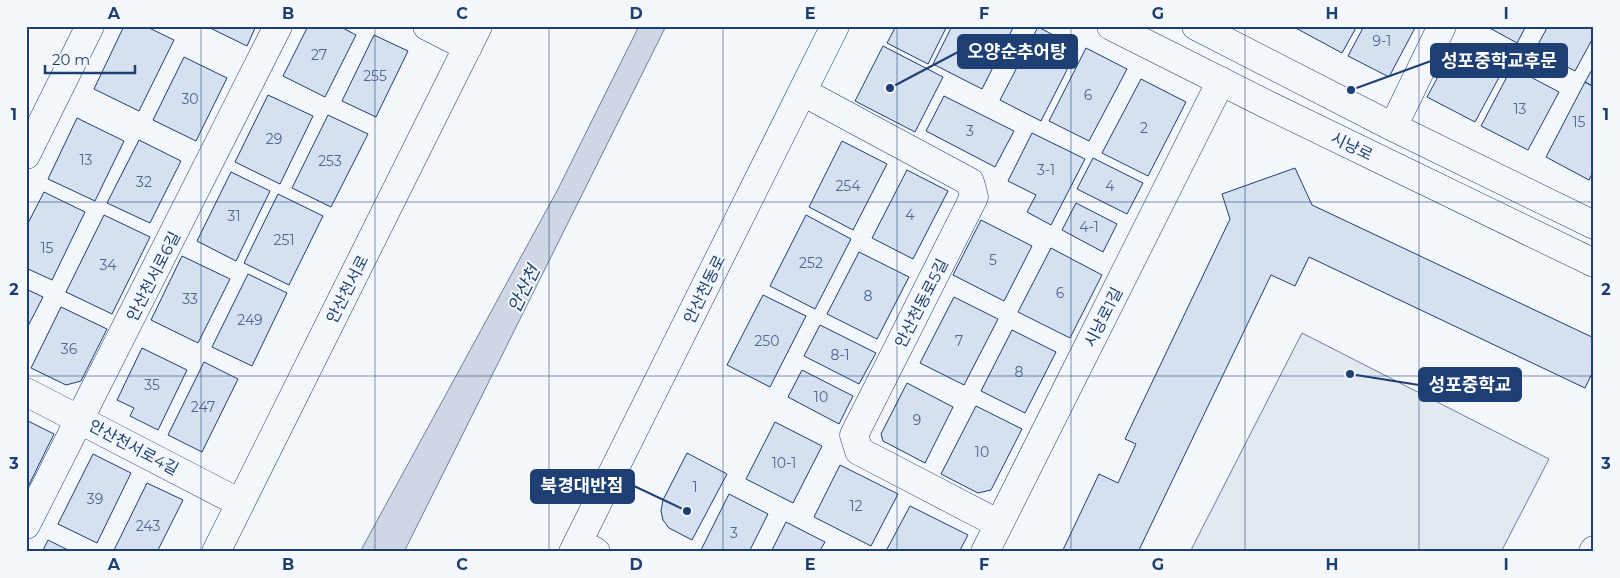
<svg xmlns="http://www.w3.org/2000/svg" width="1620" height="578" font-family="Montserrat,'Noto Sans KR',sans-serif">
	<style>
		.green { fill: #e3e9f0; stroke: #687fa3 }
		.water { fill: #cfd7e4; stroke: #687fa3 }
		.building { fill: #d5e0f0; stroke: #1d3f73 }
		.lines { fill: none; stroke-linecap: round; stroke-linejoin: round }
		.street-casing { stroke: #1d3f73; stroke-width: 29 }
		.secondary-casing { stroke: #1d3f73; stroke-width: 29 }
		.street { stroke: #f4f7fb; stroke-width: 28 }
		.secondary { stroke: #f4f7fb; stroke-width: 28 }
		.grid { fill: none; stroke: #1d3f73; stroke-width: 1; stroke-opacity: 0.55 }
		.labels { text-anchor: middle; stroke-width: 4; stroke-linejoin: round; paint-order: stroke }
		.number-label { font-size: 14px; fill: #4b6792 }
		.street-label { font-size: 16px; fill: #1d3f73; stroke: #f4f7fb }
		.water-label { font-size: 18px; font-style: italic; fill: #1d3f73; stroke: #f4f7fb }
		.leader { fill: none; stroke: #1d3f73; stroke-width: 2 }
		.callout-dot { fill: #1d3f73; stroke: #f4f7fb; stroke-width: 2 }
		.callout { fill: #1d3f73; stroke: #1d3f73; stroke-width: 2 }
		.callout-label { font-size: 18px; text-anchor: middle; font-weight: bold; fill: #fff }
		.neatline { fill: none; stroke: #1d3f73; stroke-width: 2 }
		.grid-label { font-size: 16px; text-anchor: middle; font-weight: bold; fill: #1d3f73 }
	</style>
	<rect width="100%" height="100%" fill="#f4f7fb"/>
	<!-- green -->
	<path class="green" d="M 1302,333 L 1549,459 L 1501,552 L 1190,552 Z"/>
	<!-- water -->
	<path class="water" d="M 639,26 L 666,26 L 404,552 L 360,552 L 558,189 Z"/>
	<!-- building -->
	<path class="building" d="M 124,26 L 145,26 L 174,40 L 139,111 L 94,89 Z
		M 206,26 L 256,26 L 247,46 Z
		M 308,26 L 339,26 L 356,35 L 325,97 L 283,76 Z
		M 896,26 L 947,26 L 928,64 L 887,43 Z
		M 952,26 L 1014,26 L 982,89 L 933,64 Z
		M 1292,26 L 1357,26 L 1342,53 Z
		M 1364,26 L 1416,26 L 1389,77 L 1348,56 Z
		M 1486,26 L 1526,26 L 1517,43 Z
		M 1548,26 L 1594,26 L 1594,36 L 1575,71 L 1535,50 Z
		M 1038,27 L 1078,48 L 1041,121 L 1000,100 Z
		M 374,35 L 408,51 L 376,117 L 342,101 Z
		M 1455,45 L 1503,70 L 1475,122 L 1427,97 Z
		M 883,46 L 943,77 L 915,132 L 855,101 Z
		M 1086,48 L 1127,69 L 1089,141 L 1049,121 Z
		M 184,57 L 227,78 L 196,141 L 153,120 Z
		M 1594,66 L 1594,87 L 1585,82 Z
		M 1512,67 L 1559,92 L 1528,150 L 1481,126 Z
		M 1141,79 L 1186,102 L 1148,176 L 1102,153 Z
		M 1585,82 L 1594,87 L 1594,170 L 1589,180 L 1546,157 Z
		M 268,95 L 313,116 L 280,184 L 235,162 Z
		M 944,96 L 1014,131 L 995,167 L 926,131 Z
		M 328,115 L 368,134 L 331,207 L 292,188 Z
		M 77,118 L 124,141 L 95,201 L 48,179 Z
		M 1032,133 L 1085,159 L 1051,225 L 1027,212 L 1036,195 L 1008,181 Z
		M 139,140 L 181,161 L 150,223 L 107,203 Z
		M 842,141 L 887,164 L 853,230 L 809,207 Z
		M 1093,158 L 1143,183 L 1127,214 L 1077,189 Z
		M 1295,168 L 1312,205 L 1594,338 L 1594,369 L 1585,388 L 1309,257 L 1295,286 L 1271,275 L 1138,552 L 1062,552 L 1099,474 L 1118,483 L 1136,444 L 1125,439 L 1230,219 L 1222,194 Z
		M 907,170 L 948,191 L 913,259 L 872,238 Z
		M 231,172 L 270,191 L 236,261 L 197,241 Z
		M 44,192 L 85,212 L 52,280 L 26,268 L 26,227 Z
		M 278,194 L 323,216 L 289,285 L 244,263 Z
		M 1076,203 L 1117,224 L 1103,252 L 1062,230 Z
		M 104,215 L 150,237 L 112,314 L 66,292 Z
		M 806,215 L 851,239 L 815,309 L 770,286 Z
		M 981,220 L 1032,246 L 1004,301 L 953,275 Z
		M 1051,248 L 1102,275 L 1070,338 L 1018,312 Z
		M 859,252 L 909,277 L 877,339 L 827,314 Z
		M 182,256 L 230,279 L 198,343 L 151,320 Z
		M 248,274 L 287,293 L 252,366 L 212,347 Z
		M 26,289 L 43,297 L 26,330 Z
		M 763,295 L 806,316 L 770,387 L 727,365 Z
		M 954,297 L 998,319 L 964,385 L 920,363 Z
		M 61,307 L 107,329 L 81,381 L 66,385 L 31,368 Z
		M 820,325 L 876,353 L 859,384 L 804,356 Z
		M 1012,330 L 1056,352 L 1025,413 L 981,391 Z
		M 142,348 L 187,370 L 158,430 L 130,416 L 134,408 L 117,400 Z
		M 204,362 L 238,379 L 202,452 L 168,435 Z
		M 802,370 L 853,396 L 839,424 L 788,397 Z
		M 907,383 L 953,407 L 925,463 L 883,441 L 881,434 Z
		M 976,406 L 1022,429 L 991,490 L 978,493 L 941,474 Z
		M 26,420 L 54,434 L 26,491 Z
		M 775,422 L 822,446 L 793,503 L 746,479 Z
		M 687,453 L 727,474 L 692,540 L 669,528 L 663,520 L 661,511 L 663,500 Z
		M 93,454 L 131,473 L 97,543 L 58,524 Z
		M 840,465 L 898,494 L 871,546 L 814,517 Z
		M 147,483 L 183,500 L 157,552 L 113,552 Z
		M 729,494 L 768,514 L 749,552 L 700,552 Z
		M 910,506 L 968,535 L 959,552 L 886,551 Z
		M 786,522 L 825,542 L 819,552 L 771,552 Z
		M 48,540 L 72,552 L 42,552 Z"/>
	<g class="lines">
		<!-- street casing -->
		<g class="street-casing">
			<path id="street" d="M 427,26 L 468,47
				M 803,92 L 970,182 L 974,197 L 854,435 L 859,451 L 999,524
				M 1393,127 L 1442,26
				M 26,155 L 90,26
				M 26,392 L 240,503
				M 26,525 L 278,26
				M 578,542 L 596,552
				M 985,552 L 1221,81"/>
		</g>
		<!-- secondary casing -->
		<g class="secondary-casing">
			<path id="secondary" d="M 1111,26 L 1268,105 L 1594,263
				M 1196,26 L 1393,127 L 1594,225
				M 216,552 L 478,26
				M 573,552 L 835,26
				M 1593,552 L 1594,550"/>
		</g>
		<!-- street -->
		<use href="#street" class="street"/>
		<!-- secondary -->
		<use href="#secondary" class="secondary"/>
	</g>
	<!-- grid -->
	<path class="grid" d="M 201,26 L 201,552M 375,26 L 375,552M 549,26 L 549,552M 723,26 L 723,552M 897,26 L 897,552M 1071,26 L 1071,552M 1245,26 L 1245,552M 1419,26 L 1419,552M 26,202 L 1594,202M 26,376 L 1594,376"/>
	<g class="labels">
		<!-- number labels -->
		<g class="number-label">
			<text x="1382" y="46">9-1</text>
			<text x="319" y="60">27</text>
			<text x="375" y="81">255</text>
			<text x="1088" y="100">6</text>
			<text x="190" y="104">30</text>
			<text x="1520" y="114">13</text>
			<text x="1579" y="127">15</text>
			<text x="1144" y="133">2</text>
			<text x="970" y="136">3</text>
			<text x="274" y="144">29</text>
			<text x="86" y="165">13</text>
			<text x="330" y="166">253</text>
			<text x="1046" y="175">3-1</text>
			<text x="144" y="187">32</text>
			<text x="848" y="191">254</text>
			<text x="1110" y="191">4</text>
			<text x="910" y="220">4</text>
			<text x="234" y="221">31</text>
			<text x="1089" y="232">4-1</text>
			<text x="284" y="245">251</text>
			<text x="47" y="253">15</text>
			<text x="993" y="265">5</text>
			<text x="811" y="268">252</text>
			<text x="108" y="270">34</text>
			<text x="1060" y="298">6</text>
			<text x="868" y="301">8</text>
			<text x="190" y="304">33</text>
			<text x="250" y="325">249</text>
			<text x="767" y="346">250</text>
			<text x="959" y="346">7</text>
			<text x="69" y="354">36</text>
			<text x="840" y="360">8-1</text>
			<text x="1019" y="377">8</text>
			<text x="152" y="390">35</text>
			<text x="821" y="402">10</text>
			<text x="203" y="412">247</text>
			<text x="917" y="425">9</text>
			<text x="982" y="457">10</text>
			<text x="784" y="468">10-1</text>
			<text x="695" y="492">1</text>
			<text x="95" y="504">39</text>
			<text x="856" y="511">12</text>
			<text x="148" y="531">243</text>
			<text x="734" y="538">3</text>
		</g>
		<!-- street labels -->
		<g class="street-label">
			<text transform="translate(1352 146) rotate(26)" y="6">시낭로</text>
			<text transform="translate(153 276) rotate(-63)" y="6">안산천서로6길</text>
			<text transform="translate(347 289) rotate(-63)" y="6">안산천서로</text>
			<text transform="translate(704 289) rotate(-64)" y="6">안산천동로</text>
			<text transform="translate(921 303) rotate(-63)" y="6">안산천동로5길</text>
			<text transform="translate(1103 317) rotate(-63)" y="6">시낭로1길</text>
			<text transform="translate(134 447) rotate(28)" y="6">안산천서로4길</text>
		</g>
		<!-- water labels -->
		<g class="water-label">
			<text transform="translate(524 289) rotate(-64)" y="6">안산천</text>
		</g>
	</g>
	<!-- callouts -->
	<path class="leader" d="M890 88L958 52M1351 90L1431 61M1350 374L1419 385M687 511L634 486"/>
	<g class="callout-dot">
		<circle cx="890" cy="88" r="5"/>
		<circle cx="1351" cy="90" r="5"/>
		<circle cx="1350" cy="374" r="5"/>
		<circle cx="687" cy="511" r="5"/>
	</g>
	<g class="callout">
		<rect x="958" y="35" width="119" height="33" rx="5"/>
		<rect x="1431" y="44" width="136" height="33" rx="5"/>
		<rect x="1419" y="368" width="102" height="33" rx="5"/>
		<rect x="531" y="470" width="103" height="33" rx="5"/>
	</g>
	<g class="callout-label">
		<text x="1017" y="58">오양순추어탕</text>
		<text x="1499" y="67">성포중학교후문</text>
		<text x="1470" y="391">성포중학교</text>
		<text x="582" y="492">북경대반점</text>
	</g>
	<!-- border -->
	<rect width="1620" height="578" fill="none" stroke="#f4f7fb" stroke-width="55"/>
	<!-- scale -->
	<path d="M45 65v8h90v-8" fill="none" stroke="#1d3f73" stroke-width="2.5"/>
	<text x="52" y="65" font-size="15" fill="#1d3f73" stroke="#f4f7fb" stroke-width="4" paint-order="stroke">20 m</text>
	<rect x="28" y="28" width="1564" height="522" class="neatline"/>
	<g class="grid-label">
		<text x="114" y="19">A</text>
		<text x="288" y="19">B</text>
		<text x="462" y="19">C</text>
		<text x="636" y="19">D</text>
		<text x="810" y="19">E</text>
		<text x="984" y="19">F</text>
		<text x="1158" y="19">G</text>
		<text x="1332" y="19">H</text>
		<text x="1506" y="19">I</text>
		<text x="14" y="120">1</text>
		<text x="1606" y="120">1</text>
		<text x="14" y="295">2</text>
		<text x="1606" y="295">2</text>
		<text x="14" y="469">3</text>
		<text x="1606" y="469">3</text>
		<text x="114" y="570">A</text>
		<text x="288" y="570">B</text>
		<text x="462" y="570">C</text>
		<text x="636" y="570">D</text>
		<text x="810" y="570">E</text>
		<text x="984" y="570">F</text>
		<text x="1158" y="570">G</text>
		<text x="1332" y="570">H</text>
		<text x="1506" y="570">I</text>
	</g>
</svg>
